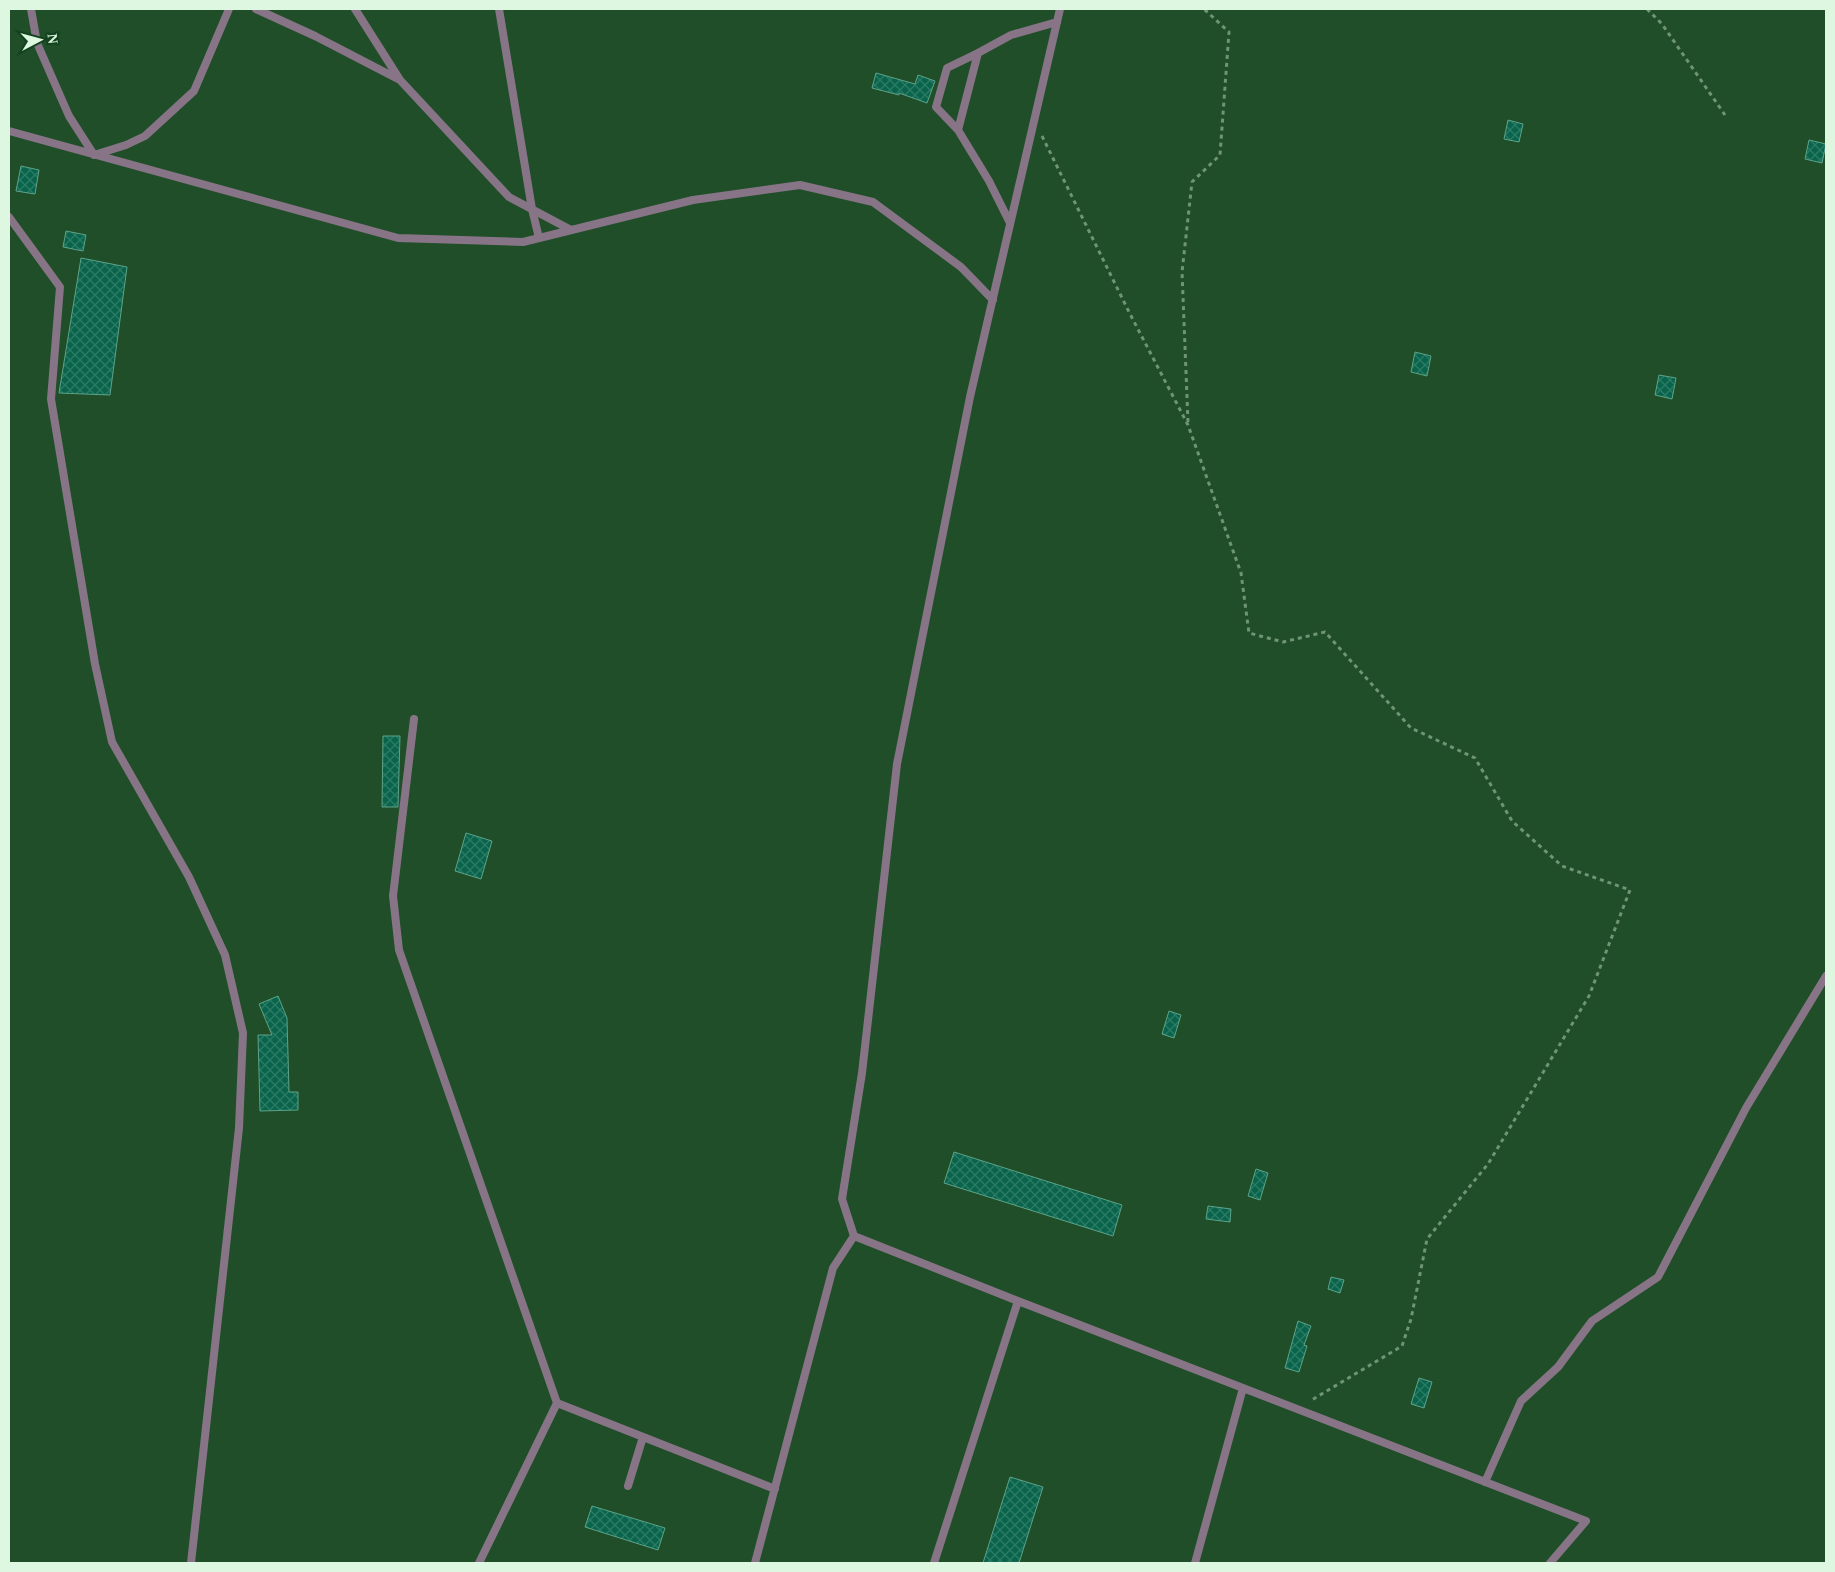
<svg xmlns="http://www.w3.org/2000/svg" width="1835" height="1572" font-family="Georgia,serif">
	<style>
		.building { fill: url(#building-cross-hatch); stroke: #5da389 }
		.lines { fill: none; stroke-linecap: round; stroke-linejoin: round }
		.path { stroke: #6f9575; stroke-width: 3; stroke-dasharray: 4 4; stroke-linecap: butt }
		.lane { stroke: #887487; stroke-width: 8 }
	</style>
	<defs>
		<pattern id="building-cross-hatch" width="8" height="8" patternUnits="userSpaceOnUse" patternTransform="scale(1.25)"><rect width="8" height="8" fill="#09644b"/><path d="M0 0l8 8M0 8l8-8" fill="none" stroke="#2c7b65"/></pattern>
	</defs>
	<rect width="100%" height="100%" fill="#1f4e28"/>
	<!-- building -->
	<path class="building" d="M 876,73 L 915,84 L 918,75 L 935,81 L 927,103 L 899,93 L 899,95 L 872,88 Z
		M 1508,120 L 1523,124 L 1519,142 L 1504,139 Z
		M 1809,140 L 1826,144 L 1822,163 L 1805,159 Z
		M 21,166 L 39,170 L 35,194 L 16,191 Z
		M 66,231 L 86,235 L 83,251 L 63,247 Z
		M 81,258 L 127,267 L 110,395 L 59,393 Z
		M 1415,352 L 1431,356 L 1427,376 L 1411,372 Z
		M 1659,375 L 1676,378 L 1672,399 L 1655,395 Z
		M 383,736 L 400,736 L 398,807 L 382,807 Z
		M 466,833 L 492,841 L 481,879 L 455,871 Z
		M 278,996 L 287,1018 L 289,1092 L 298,1092 L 298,1110 L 260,1111 L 258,1035 L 272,1035 L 259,1004 Z
		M 1169,1011 L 1181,1015 L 1174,1038 L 1162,1034 Z
		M 954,1152 L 1122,1205 L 1113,1236 L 944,1183 Z
		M 1256,1169 L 1268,1173 L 1260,1200 L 1248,1196 Z
		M 1208,1206 L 1231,1209 L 1230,1222 L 1206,1219 Z
		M 1331,1277 L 1344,1280 L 1340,1293 L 1328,1289 Z
		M 1298,1321 L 1311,1326 L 1304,1345 L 1307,1346 L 1299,1372 L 1285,1368 Z
		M 1419,1378 L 1432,1382 L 1424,1408 L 1411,1404 Z
		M 1010,1477 L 1043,1487 L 1019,1563 L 983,1563 Z
		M 592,1506 L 665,1528 L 658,1550 L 585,1527 Z"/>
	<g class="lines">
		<!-- path -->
		<path class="path" d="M 1647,9 L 1662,24 L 1725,115
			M 1042,136 L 1129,312 L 1188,425 L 1241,573 L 1249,633 L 1283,642 L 1325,632 L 1411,728 L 1475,758 L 1512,821 L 1562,866 L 1630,890 L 1589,996 L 1488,1164 L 1427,1239 L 1411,1319 L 1402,1346 L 1310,1401
			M 1188,422 L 1182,272 L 1192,182 L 1220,155 L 1229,32 L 1204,9"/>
		<!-- lane -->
		<path class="lane" d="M 31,9 L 37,43 L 69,116 L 94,155 L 126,145 L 145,136 L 194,91 L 229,9
			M 256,9 L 315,36 L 398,79
			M 355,9 L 400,80 L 509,197 L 571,230
			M 499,9 L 532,209 L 539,238
			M 958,130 L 936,107 L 947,68 L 978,53
			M 9,131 L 398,238 L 523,242 L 693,200 L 800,185 L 873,202 L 961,267 L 993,300
			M 9,217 L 60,287 L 51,399 L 95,664 L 112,742 L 189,877 L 225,955 L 243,1033 L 239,1128 L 191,1563
			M 1010,223 L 989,181 L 958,130 L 978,53 L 1011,35 L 1057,22
			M 414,719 L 393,896 L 399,950 L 557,1403 L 775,1489
			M 1018,1301 L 1243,1388 L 1195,1563
			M 1243,1388 L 1586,1521 L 1550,1563
			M 1485,1482 L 1521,1401 L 1558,1367 L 1592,1321 L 1658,1277 L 1746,1108 L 1826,976
			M 628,1486 L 643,1437
			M 479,1563 L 557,1403
			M 755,1563 L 833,1268 L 854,1236
			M 934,1563 L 1018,1301 L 854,1236 L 842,1199 L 862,1073 L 897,764 L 970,397 L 1060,9"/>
	</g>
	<!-- border -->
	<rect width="1835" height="1572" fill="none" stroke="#ddf7e0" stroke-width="20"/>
	<!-- north arrow -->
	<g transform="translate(40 40) rotate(84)" stroke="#13431e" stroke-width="4" paint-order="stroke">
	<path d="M0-4L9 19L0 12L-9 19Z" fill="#ddf7e0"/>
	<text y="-8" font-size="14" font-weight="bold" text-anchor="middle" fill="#ddf7e0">N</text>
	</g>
</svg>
